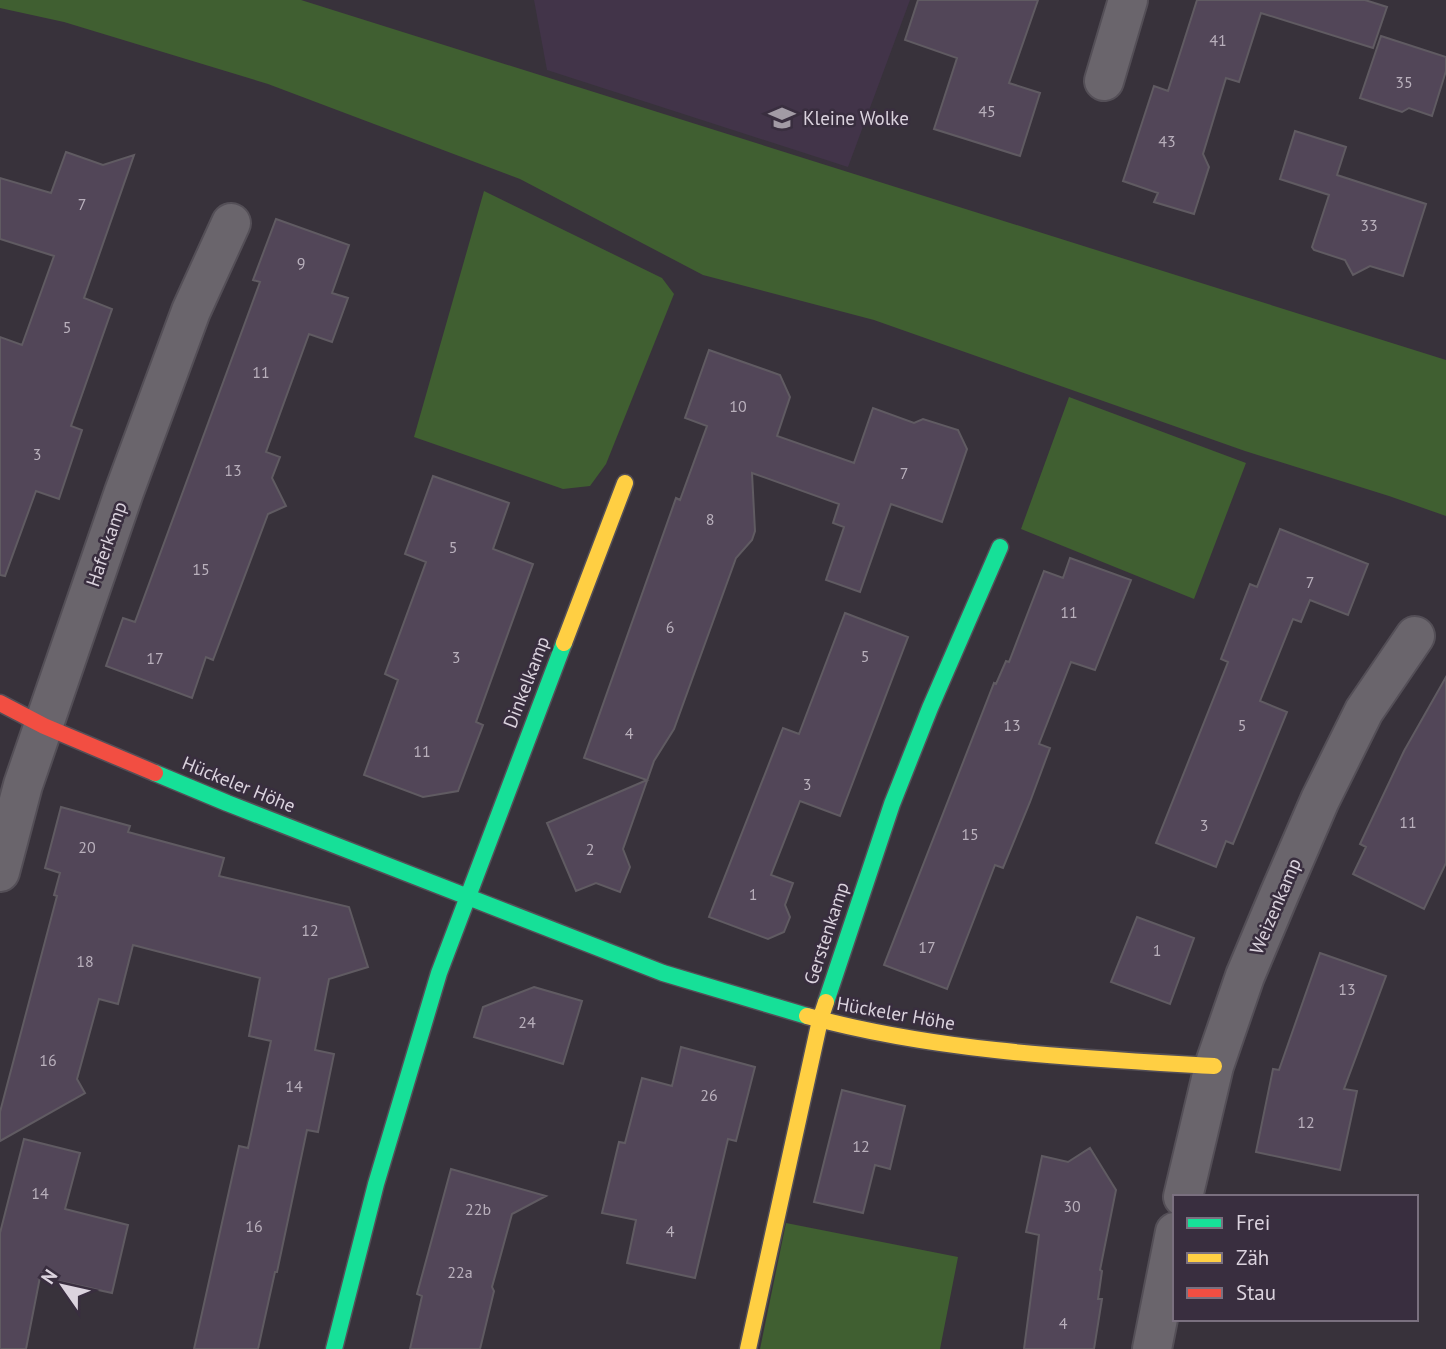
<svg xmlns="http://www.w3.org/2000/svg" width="1446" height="1349" font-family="'PT Sans',sans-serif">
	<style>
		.built { fill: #423449 }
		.green { fill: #405f31 }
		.building { fill: #524658; stroke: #605b62; stroke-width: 2 }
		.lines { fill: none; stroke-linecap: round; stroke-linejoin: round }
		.street-casing { stroke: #544f57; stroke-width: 42 }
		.fast-casing { stroke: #544f57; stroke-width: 19 }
		.slow-casing { stroke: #544f57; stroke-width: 19 }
		.jam-casing { stroke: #544f57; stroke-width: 19 }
		.street { stroke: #6a656c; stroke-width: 38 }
		.fast { stroke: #16e098; stroke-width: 16 }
		.slow { stroke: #ffcf43; stroke-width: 16 }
		.jam { stroke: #f24e42; stroke-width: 16 }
		.labels { text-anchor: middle; stroke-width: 5; stroke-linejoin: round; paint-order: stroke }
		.number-label { font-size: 16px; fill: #b9b0bc }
		.poi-label { font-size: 19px; fill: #dbd3de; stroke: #392e3f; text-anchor: start }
		.street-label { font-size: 19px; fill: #dbd3de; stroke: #392e3f }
	</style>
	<rect width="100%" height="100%" fill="#38323b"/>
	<!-- built -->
	<path class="built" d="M 534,0 L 910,0 L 848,167 L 547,70 Z"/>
	<!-- green -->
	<path class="green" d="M 0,0 L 301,0 L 1446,360 L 1446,516 L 1389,496 L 1245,451 L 874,320 L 703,275 L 520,179 L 268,84 L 64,22 L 0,8 Z
		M 484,191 L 662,278 L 674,294 L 606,464 L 590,486 L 563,489 L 414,437 Z
		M 1069,397 L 1246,463 L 1194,599 L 1021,529 Z
		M 786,1223 L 958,1257 L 940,1349 L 760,1349 Z"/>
	<!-- building -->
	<path class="building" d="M 918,0 L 1038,0 L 1009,83 L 1040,93 L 1020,156 L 934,129 L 957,58 L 905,40 Z
		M 1197,0 L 1365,0 L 1387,7 L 1373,48 L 1261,13 L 1239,82 L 1226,78 L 1203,154 L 1209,167 L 1194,214 L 1154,202 L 1158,193 L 1123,181 L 1154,86 L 1168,91 Z
		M 1381,36 L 1446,57 L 1446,71 L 1432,116 L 1409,108 L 1402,112 L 1360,98 Z
		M 1295,131 L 1346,147 L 1337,175 L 1426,204 L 1403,276 L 1370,266 L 1353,275 L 1345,260 L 1314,250 L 1312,247 L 1329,195 L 1280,179 Z
		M 66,152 L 103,165 L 134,155 L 84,298 L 112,309 L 71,426 L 82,430 L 59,499 L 36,491 L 5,576 L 0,575 L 0,337 L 22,345 L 54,256 L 0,239 L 0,178 L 51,193 Z
		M 276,219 L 349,245 L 332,293 L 348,298 L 332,342 L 309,334 L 266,452 L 280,457 L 272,478 L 286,506 L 268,514 L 213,660 L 206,657 L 192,698 L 106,666 L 123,618 L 135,622 L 260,282 L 253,280 Z
		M 709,350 L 780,375 L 790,397 L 777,436 L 854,463 L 873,408 L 914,423 L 923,419 L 958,430 L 967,449 L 942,522 L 891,504 L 860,592 L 826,580 L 844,527 L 833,523 L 839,504 L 752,473 L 755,531 L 752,540 L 736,558 L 674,729 L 654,761 L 623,849 L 630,867 L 620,892 L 596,883 L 576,891 L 547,823 L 647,780 L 584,758 L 676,498 L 680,500 L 707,426 L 685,418 Z
		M 433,476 L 509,503 L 493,549 L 533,564 L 476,722 L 483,725 L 458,791 L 423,797 L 364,775 L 398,680 L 385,674 L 426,562 L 405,554 Z
		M 1280,529 L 1368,564 L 1348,615 L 1310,600 L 1301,622 L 1293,619 L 1260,701 L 1287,712 L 1233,844 L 1226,841 L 1216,867 L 1156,843 L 1228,662 L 1221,659 L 1250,584 L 1257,587 Z
		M 1070,558 L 1131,580 L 1095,670 L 1071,662 L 1039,744 L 1050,748 L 1030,802 L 1003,868 L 995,865 L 947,989 L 884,965 L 994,683 L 996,684 L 1006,661 L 1009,662 L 1044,571 L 1063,578 Z
		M 845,613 L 908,637 L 840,816 L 800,801 L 771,875 L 793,883 L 785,905 L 790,917 L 784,932 L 768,939 L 709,917 L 783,728 L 799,734 Z
		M 1446,677 L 1446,863 L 1424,909 L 1353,874 L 1366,847 L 1360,844 L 1404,751 Z
		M 61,807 L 130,826 L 128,832 L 224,858 L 219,876 L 349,907 L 368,967 L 329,979 L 315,1050 L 334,1054 L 318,1132 L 307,1130 L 277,1272 L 275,1272 L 258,1349 L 194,1349 L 239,1146 L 248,1148 L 271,1041 L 249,1036 L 260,978 L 133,945 L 118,1004 L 99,999 L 77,1079 L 85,1093 L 0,1141 L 0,1112 L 57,896 L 54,895 L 60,873 L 45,868 Z
		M 1137,917 L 1194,938 L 1170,1004 L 1111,982 Z
		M 1320,953 L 1386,976 L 1344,1089 L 1357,1091 L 1340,1170 L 1256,1152 L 1273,1069 L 1279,1070 Z
		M 534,987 L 582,1001 L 563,1064 L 474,1037 L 483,1007 Z
		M 681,1047 L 755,1067 L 736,1141 L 728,1139 L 695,1278 L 627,1263 L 636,1220 L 602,1213 L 619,1142 L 625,1143 L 642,1078 L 672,1086 Z
		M 842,1090 L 905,1106 L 890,1169 L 875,1165 L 863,1213 L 814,1202 Z
		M 24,1139 L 80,1153 L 65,1209 L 128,1225 L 112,1293 L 40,1277 L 26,1349 L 0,1349 L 0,1233 Z
		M 1090,1148 L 1116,1190 L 1100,1270 L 1102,1271 L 1098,1299 L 1102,1299 L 1094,1349 L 1024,1349 L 1039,1235 L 1026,1232 L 1042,1156 L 1068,1162 Z
		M 451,1169 L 546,1196 L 512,1214 L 492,1287 L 494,1291 L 480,1349 L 410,1349 L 422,1296 L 417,1294 Z"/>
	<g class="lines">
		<!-- street casing -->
		<g class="street-casing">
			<path id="street" d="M 1104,81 L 1128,0
				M 0,872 L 23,785 L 124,492 L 191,311 L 231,223
				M 1183,1197 L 1214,1066 L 1245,976 L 1279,895 L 1320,800 L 1364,711 L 1415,636
				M 1152,1349 L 1175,1232"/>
		</g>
		<!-- fast casing -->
		<g class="fast-casing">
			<path id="fast" d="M 155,773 L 227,803 L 663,973 L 807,1016
				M 826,1002 L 892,804 L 930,708 L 1000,547
				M 334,1349 L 376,1184 L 439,973 L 564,643"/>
		</g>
		<!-- slow casing -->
		<g class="slow-casing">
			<path id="slow" d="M 564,643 L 625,483
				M 807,1016 C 939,1052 1078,1058 1214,1066
				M 748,1349 L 820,1020 L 826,1002"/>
		</g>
		<!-- jam casing -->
		<g class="jam-casing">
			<path id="jam" d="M 0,703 L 44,726 L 155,773"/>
		</g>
		<!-- street -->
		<use href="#street" class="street"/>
		<!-- fast -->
		<use href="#fast" class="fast"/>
		<!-- slow -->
		<use href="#slow" class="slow"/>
		<!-- jam -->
		<use href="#jam" class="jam"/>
	</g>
	<!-- icons -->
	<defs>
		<g id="school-bare" transform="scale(2.1)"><path d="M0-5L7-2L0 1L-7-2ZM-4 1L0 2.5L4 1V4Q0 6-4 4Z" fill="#a29ba5" stroke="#392e3f" stroke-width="2.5" paint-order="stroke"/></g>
	</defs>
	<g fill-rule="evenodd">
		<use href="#school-bare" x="782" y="118"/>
	</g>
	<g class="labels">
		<!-- number labels -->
		<g class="number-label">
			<text x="1218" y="46">41</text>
			<text x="1404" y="88">35</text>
			<text x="987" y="117">45</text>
			<text x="1167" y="147">43</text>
			<text x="82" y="210">7</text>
			<text x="1369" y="231">33</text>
			<text x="301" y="269">9</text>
			<text x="67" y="333">5</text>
			<text x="261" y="378">11</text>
			<text x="738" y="412">10</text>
			<text x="37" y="460">3</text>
			<text x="233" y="476">13</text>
			<text x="904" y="479">7</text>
			<text x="710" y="525">8</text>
			<text x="453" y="553">5</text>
			<text x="201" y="575">15</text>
			<text x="1310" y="588">7</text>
			<text x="1069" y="618">11</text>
			<text x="670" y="633">6</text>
			<text x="865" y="662">5</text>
			<text x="456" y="663">3</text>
			<text x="155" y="664">17</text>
			<text x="1012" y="731">13</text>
			<text x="1242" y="731">5</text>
			<text x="629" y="739">4</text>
			<text x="422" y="757">11</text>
			<text x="807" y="790">3</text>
			<text x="1408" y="828">11</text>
			<text x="1204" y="831">3</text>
			<text x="970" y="840">15</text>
			<text x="87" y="853">20</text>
			<text x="590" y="855">2</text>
			<text x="753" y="900">1</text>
			<text x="310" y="936">12</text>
			<text x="927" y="953">17</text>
			<text x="1157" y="956">1</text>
			<text x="85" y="967">18</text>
			<text x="1347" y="995">13</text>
			<text x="527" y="1028">24</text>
			<text x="48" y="1066">16</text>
			<text x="294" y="1092">14</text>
			<text x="709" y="1101">26</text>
			<text x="1306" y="1128">12</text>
			<text x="861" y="1152">12</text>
			<text x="40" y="1199">14</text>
			<text x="1072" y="1212">30</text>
			<text x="478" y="1215">22b</text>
			<text x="254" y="1232">16</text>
			<text x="670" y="1237">4</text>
			<text x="460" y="1278">22a</text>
			<text x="1063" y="1329">4</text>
		</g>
		<!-- poi labels -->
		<g class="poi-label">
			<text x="803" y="125">Kleine Wolke</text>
		</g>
		<!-- street labels -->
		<g class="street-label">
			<text transform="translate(106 544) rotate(-71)" y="7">Haferkamp</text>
			<text transform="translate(526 682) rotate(-69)" y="7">Dinkelkamp</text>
			<text transform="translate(239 784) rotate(22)" y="7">Hückeler Höhe</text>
			<text transform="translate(1275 906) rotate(-67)" y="7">Weizenkamp</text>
			<text transform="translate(826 933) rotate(-72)" y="7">Gerstenkamp</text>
			<text transform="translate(896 1013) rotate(10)" y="7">Hückeler Höhe</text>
		</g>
	</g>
	<!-- legend -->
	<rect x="1173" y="1195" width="245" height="126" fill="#392e3f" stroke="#7a707f" stroke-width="2"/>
	<rect x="1187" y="1218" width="35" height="10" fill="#16e098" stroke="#7a707f" stroke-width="2"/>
	<text x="1236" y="1230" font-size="21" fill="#dbd3de">Frei</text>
	<rect x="1187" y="1253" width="35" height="10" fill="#ffcf43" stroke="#7a707f" stroke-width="2"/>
	<text x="1236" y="1265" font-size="21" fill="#dbd3de">Zäh</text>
	<rect x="1187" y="1288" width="35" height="10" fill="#f24e42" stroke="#7a707f" stroke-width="2"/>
	<text x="1236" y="1300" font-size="21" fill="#dbd3de">Stau</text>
	<!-- north arrow -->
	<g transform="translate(63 1286) rotate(304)" stroke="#392e3f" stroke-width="5" paint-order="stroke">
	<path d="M0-5L12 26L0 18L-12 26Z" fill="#dbd3de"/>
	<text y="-10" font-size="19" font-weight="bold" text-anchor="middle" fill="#dbd3de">N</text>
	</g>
</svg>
